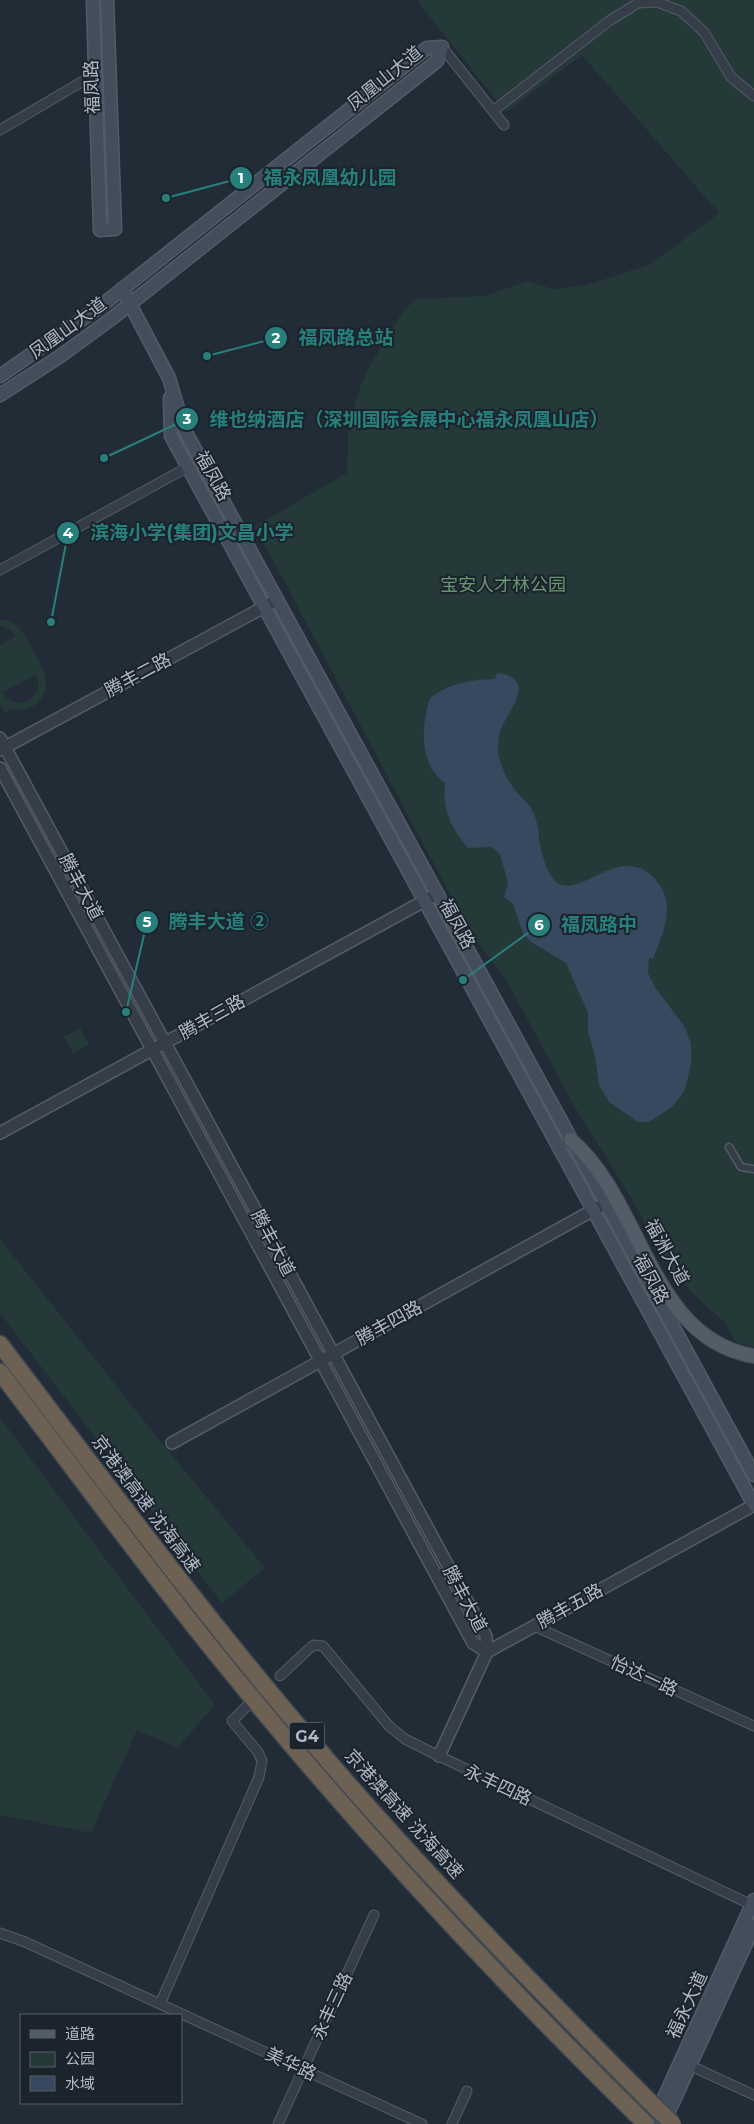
<svg xmlns="http://www.w3.org/2000/svg" width="754" height="2124" font-family="Montserrat,'Noto Sans SC',sans-serif">
	<style>
		.green { fill: #253939; fill-rule: evenodd }
		.water { fill: #36495e }
		.lines { fill: none; stroke-linecap: round; stroke-linejoin: round }
		.pedestrian-casing { stroke: #535c65; stroke-width: 9 }
		.minor-casing { stroke: #535c65; stroke-width: 11 }
		.tertiary-casing { stroke: #535c65; stroke-width: 14 }
		.secondary-casing { stroke: #535c65; stroke-width: 15 }
		.primary-casing { stroke: #3f4751; stroke-width: 16 }
		.motorway-casing { stroke: #404952; stroke-width: 19 }
		.pedestrian { stroke: #353e48; stroke-width: 6 }
		.minor { stroke: #353e48; stroke-width: 9 }
		.tertiary { stroke: #353e48; stroke-width: 11 }
		.secondary { stroke: #444d5b; stroke-width: 12 }
		.primary { stroke: #535d68; stroke-width: 14 }
		.motorway { stroke: #6d6153; stroke-width: 16 }
		.motorway-bridge-casing { stroke: #404952; stroke-width: 19; stroke-linecap: butt }
		.motorway-bridge { stroke: #6d6153; stroke-width: 16 }
		.labels { text-anchor: middle; stroke-width: 4; stroke-linejoin: round; paint-order: stroke }
		.shield { fill: #1b232c; stroke: #838c96; stroke-width: 1 }
		.shield-label { font-size: 16px; font-weight: bold; fill: #b0b9c4 }
		.street-label { font-size: 18px; fill: #b0b9c4; stroke: #1b232c }
		.park-label { font-size: 18px; fill: #699470; stroke: #1b232c }
		.leader { fill: none; stroke: #27807b; stroke-width: 2 }
		.callout-dot { fill: #27807b; stroke: #1b232c; stroke-width: 2 }
		.mark-label { font-size: 15px; text-anchor: middle; font-weight: bold; fill: #fff }
		.callout-label { font-size: 19px; text-anchor: middle; font-weight: bold; fill: #27807b; stroke: #1b232c; stroke-width: 4; stroke-linejoin: round; paint-order: stroke }
	</style>
	<rect width="100%" height="100%" fill="#222c37"/>
	<!-- green -->
	<path class="green" d="M 420,0 L 754,0 L 754,1347 L 736,1342 L 725,1323 L 691,1292 L 666,1262 L 632,1199 L 573,1104 L 508,983 L 471,934 L 255,526 L 347,473 L 348,435 L 353,411 L 360,387 L 371,364 L 403,311 L 416,299 L 485,296 L 527,281 L 553,289 L 587,285 L 651,264 L 719,213 L 582,55 L 506,112 L 418,2 Z
		M 0,619 C 7,620 13,622 18,627 C 26,635 46,670 46,682 C 47,702 29,713 11,709 L 5,714 L 0,705 L 0,645 L 16,636 L 9,629 L 0,626 ZM 36,674 L 39,687 L 31,699 C 20,706 10,703 2,693 Z
		M 80,1028 L 89,1044 L 73,1053 L 64,1037 Z
		M 0,1239 L 152,1431 L 265,1568 L 222,1603 L 0,1313 Z
		M 0,1418 L 215,1705 L 177,1748 L 137,1730 L 91,1833 L 0,1815 Z"/>
	<!-- water -->
	<path class="water" d="M 497,673 C 540,678 507,712 500,731 C 499,736 498,745 498,750 C 499,763 506,778 514,789 C 520,796 529,803 533,812 C 539,823 538,837 541,849 C 544,860 549,880 561,885 C 586,893 627,839 659,884 C 676,908 662,935 653,959 L 649,958 L 648,973 L 655,987 L 684,1026 L 691,1043 L 691,1064 L 685,1090 L 672,1107 L 649,1122 L 638,1122 L 609,1102 L 599,1085 L 595,1056 L 588,1032 L 588,1013 L 566,963 L 531,942 L 523,933 L 513,904 L 504,897 L 508,883 L 500,854 L 491,847 L 468,848 C 451,828 442,810 445,783 C 419,765 421,725 430,698 C 451,683 469,680 495,679 Z"/>
	<g class="lines">
		<!-- pedestrian casing -->
		<g class="pedestrian-casing">
			<path id="pedestrian" d="M 729,1147 L 741,1167 L 754,1169"/>
		</g>
		<!-- minor casing -->
		<g class="minor-casing">
			<path id="minor" d="M 442,47 L 504,125
				M 493,111 L 609,21 L 638,3 L 657,2 L 681,11 L 704,32 L 731,77 L 754,96
				M 0,130 L 95,74
				M 0,570 L 188,467
				M 534,1626 L 754,1726
				M 280,1676 L 311,1647 L 314,1645 L 323,1646 L 389,1726 L 405,1739 L 439,1756 L 754,1906
				M 0,1933 L 25,1942 L 160,2004 L 259,1777 L 262,1761 L 258,1752 L 232,1721 L 247,1706
				M 160,2004 L 422,2124
				M 691,2066 L 754,2095
				M 278,2124 L 374,1915
				M 452,2124 L 467,2091"/>
		</g>
		<!-- tertiary casing -->
		<g class="tertiary-casing">
			<path id="tertiary" d="M 0,738 L 486,1636 L 487,1652
				M 0,750 L 277,600
				M 0,768 L 473,1643 L 487,1652
				M 0,1133 L 437,894
				M 172,1443 L 606,1203
				M 439,1756 L 487,1652 L 754,1505"/>
		</g>
		<!-- secondary casing -->
		<g class="secondary-casing">
			<path id="secondary" d="M 93,0 L 100,230 L 115,229 L 107,0
				M 122,289 L 169,378 L 184,429 L 754,1475
				M 0,376 L 101,306 L 427,48 L 442,47 L 437,61 L 111,319 L 59,357 L 0,395
				M 170,398 L 171,436 L 754,1505
				M 652,2124 L 754,1900
				M 663,2124 L 754,1926"/>
		</g>
		<!-- primary casing -->
		<g class="primary-casing">
			<path id="primary" d="M 571,1140 C 643,1201 649,1339 754,1356"/>
		</g>
		<!-- motorway casing -->
		<g class="motorway-casing">
			<path id="motorway" d="M 0,1344 C 102,1478 202,1614 312,1742 C 417,1866 532,1983 647,2099
				M 0,1372 C 77,1472 151,1575 231,1672 C 360,1831 500,1981 646,2124"/>
		</g>
		<!-- pedestrian -->
		<use href="#pedestrian" class="pedestrian"/>
		<!-- minor -->
		<use href="#minor" class="minor"/>
		<!-- tertiary -->
		<use href="#tertiary" class="tertiary"/>
		<!-- secondary -->
		<use href="#secondary" class="secondary"/>
		<!-- primary -->
		<use href="#primary" class="primary"/>
		<!-- motorway -->
		<use href="#motorway" class="motorway"/>
		<!-- motorway-bridge casing -->
		<g class="motorway-bridge-casing">
			<path id="motorway-bridge" d="M 647,2099 L 673,2124"/>
		</g>
		<!-- motorway-bridge -->
		<use href="#motorway-bridge" class="motorway-bridge"/>
	</g>
	<g class="labels">
		<!-- shield labels -->
		<rect class="shield" x="289.5" y="1722.5" width="35" height="27" rx="4"/>
		<g class="shield-label">
			<text x="307" y="1742">G4</text>
		</g>
		<!-- street labels -->
		<g class="street-label">
			<text transform="translate(385 78) rotate(-39)" y="6">凤凰山大道</text>
			<text transform="translate(92 87) rotate(-92)" y="6">福凤路</text>
			<text transform="translate(68 328) rotate(-36)" y="6">凤凰山大道</text>
			<text transform="translate(213 476) rotate(61)" y="6">福凤路</text>
			<text transform="translate(138 675) rotate(-28)" y="6">腾丰二路</text>
			<text transform="translate(81 887) rotate(62)" y="6">腾丰大道</text>
			<text transform="translate(457 924) rotate(61)" y="6">福凤路</text>
			<text transform="translate(212 1017) rotate(-29)" y="6">腾丰三路</text>
			<text transform="translate(273 1243) rotate(62)" y="6">腾丰大道</text>
			<text transform="translate(667 1252) rotate(61)" y="6">福洲大道</text>
			<text transform="translate(651 1279) rotate(61)" y="6">福凤路</text>
			<text transform="translate(389 1323) rotate(-29)" y="6">腾丰四路</text>
			<text transform="translate(146 1504) rotate(53)" y="6">京港澳高速 沈海高速</text>
			<text transform="translate(465 1599) rotate(62)" y="6">腾丰大道</text>
			<text transform="translate(570 1606) rotate(-29)" y="6">腾丰五路</text>
			<text transform="translate(644 1676) rotate(25)" y="6">怡达一路</text>
			<text transform="translate(498 1785) rotate(25)" y="6">永丰四路</text>
			<text transform="translate(404 1814) rotate(48)" y="6">京港澳高速 沈海高速</text>
			<text transform="translate(687 2005) rotate(-65)" y="6">福永大道</text>
			<text transform="translate(332 2006) rotate(-65)" y="6">永丰三路</text>
			<text transform="translate(291 2064) rotate(25)" y="6">美华路</text>
		</g>
		<!-- park labels -->
		<g class="park-label">
			<text x="503" y="591">宝安人才林公园</text>
		</g>
	</g>
	<!-- callouts -->
	<path class="leader" d="M166 198L241 178M207 356L276 338M104 458L187 419M51 622L68 533M126 1012L147 922M463 980L539 925"/>
	<g class="callout-dot">
		<circle cx="166" cy="198" r="5"/>
		<circle cx="207" cy="356" r="5"/>
		<circle cx="104" cy="458" r="5"/>
		<circle cx="51" cy="622" r="5"/>
		<circle cx="126" cy="1012" r="5"/>
		<circle cx="463" cy="980" r="5"/>
		<circle cx="241" cy="178" r="12"/>
		<circle cx="276" cy="338" r="12"/>
		<circle cx="187" cy="419" r="12"/>
		<circle cx="68" cy="533" r="12"/>
		<circle cx="147" cy="922" r="12"/>
		<circle cx="539" cy="925" r="12"/>
	</g>
	<g class="mark-label">
		<text x="241" y="183">1</text>
		<text x="276" y="343">2</text>
		<text x="187" y="424">3</text>
		<text x="68" y="538">4</text>
		<text x="147" y="927">5</text>
		<text x="539" y="930">6</text>
	</g>
	<g class="callout-label">
		<text x="330" y="184">福永凤凰幼儿园</text>
		<text x="346" y="344">福凤路总站</text>
		<text x="409" y="426">维也纳酒店（深圳国际会展中心福永凤凰山店）</text>
		<text x="192" y="539">滨海小学(集团)文昌小学</text>
		<text x="219" y="928">腾丰大道 ②</text>
		<text x="599" y="931">福凤路中</text>
	</g>
	<!-- legend -->
	<rect x="20" y="2014" width="162" height="90" fill="#1b232c" stroke="#575f69"/>
	<rect x="30" y="2030" width="25" height="8" fill="#535d68" stroke="#575f69"/>
	<text x="65" y="2039" font-size="15" fill="#b0b9c4">道路</text>
	<rect x="30" y="2052" width="25" height="15" fill="#253939" stroke="#575f69"/>
	<text x="65" y="2064" font-size="15" fill="#b0b9c4">公园</text>
	<rect x="30" y="2076" width="25" height="15" fill="#36495e" stroke="#575f69"/>
	<text x="65" y="2089" font-size="15" fill="#b0b9c4">水域</text>
</svg>
